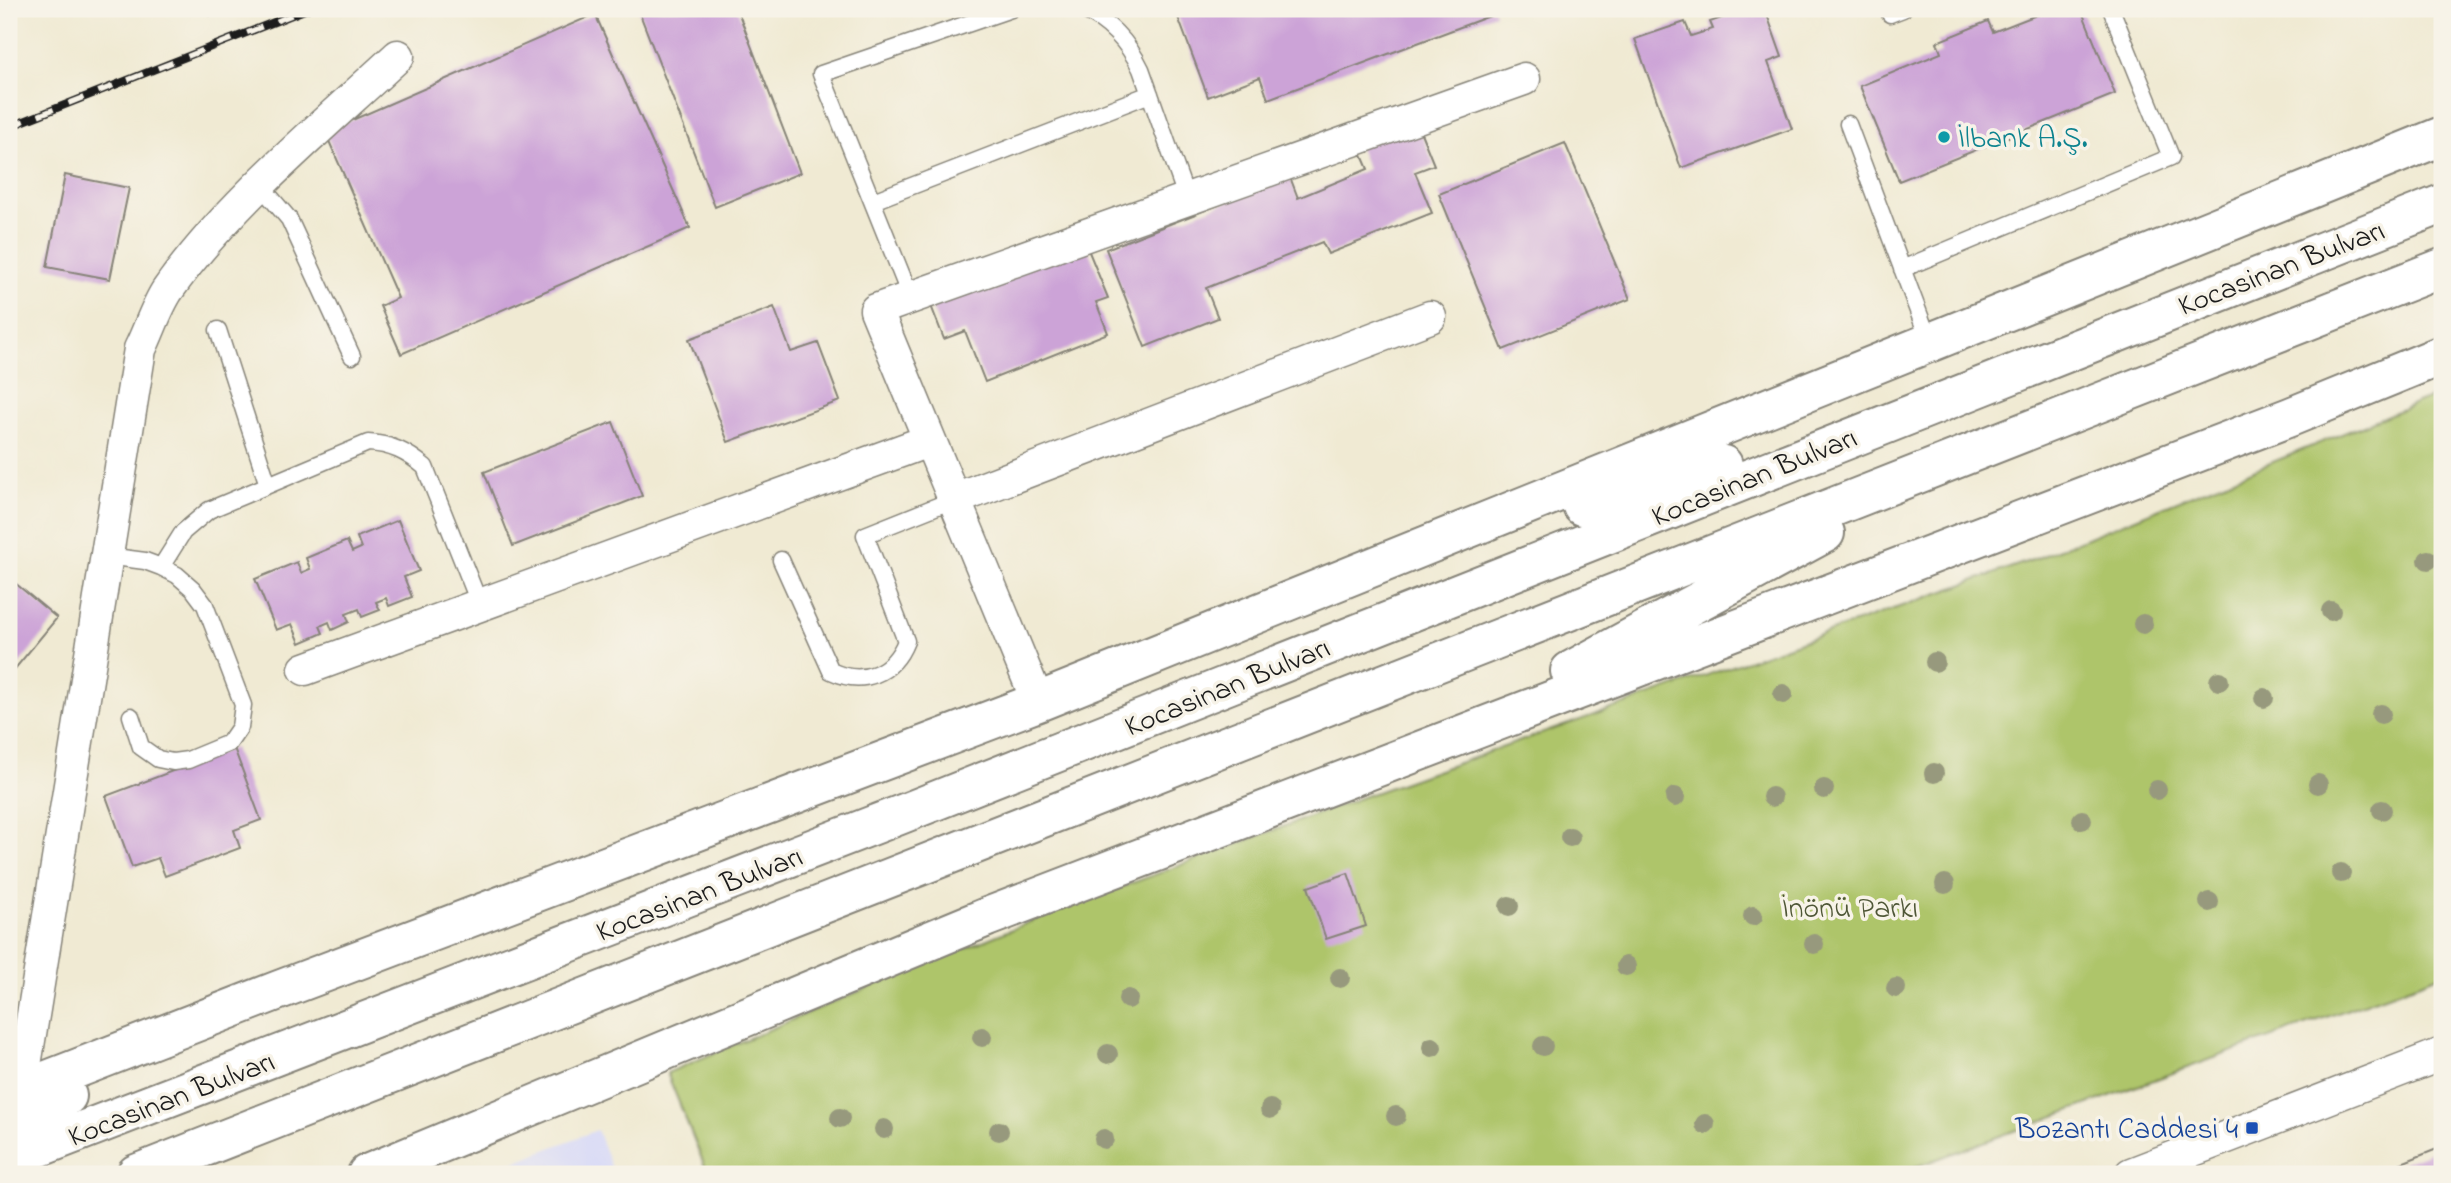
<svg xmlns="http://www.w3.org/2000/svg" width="2451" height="1183" font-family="'Indie Flower',sans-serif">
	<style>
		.built { fill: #d6d8f8 }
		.green { fill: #aec56a; stroke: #657043; stroke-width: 2 }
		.building { fill: #cca3d7 }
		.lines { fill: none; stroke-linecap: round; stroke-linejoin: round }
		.service-casing { stroke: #868378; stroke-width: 19 }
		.minor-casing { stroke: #868378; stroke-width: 35 }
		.trunk-casing { stroke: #868378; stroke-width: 42 }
		.service { stroke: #fff; stroke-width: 16 }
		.minor { stroke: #fff; stroke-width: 32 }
		.trunk { stroke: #fff; stroke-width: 38 }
		.rail-casing { stroke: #1c1c1c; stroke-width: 8 }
		.rail { stroke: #f7f3e8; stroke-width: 5; stroke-dasharray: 16; stroke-linecap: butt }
		.tree { fill: #97997d }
		.culture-dot { fill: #0f9aa8; stroke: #f7f3e8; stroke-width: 2.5 }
		.transit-dot { fill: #1a4fb4; stroke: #f7f3e8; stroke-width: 2.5 }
		.labels { text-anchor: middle; stroke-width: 7; stroke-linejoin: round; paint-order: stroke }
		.culture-label { font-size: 30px; fill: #0d838f; stroke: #f7f3e8; text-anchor: start }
		.street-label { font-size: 30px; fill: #1c1c1c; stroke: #f7f3e8 }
		.park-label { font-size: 30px; fill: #4f5737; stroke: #f7f3e8 }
		.transit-label { font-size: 30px; fill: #164399; stroke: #f7f3e8; text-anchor: end }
	</style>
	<rect width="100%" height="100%" fill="#f7f3e8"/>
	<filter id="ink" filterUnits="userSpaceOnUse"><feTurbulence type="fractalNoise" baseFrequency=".0143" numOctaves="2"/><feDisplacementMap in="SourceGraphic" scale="14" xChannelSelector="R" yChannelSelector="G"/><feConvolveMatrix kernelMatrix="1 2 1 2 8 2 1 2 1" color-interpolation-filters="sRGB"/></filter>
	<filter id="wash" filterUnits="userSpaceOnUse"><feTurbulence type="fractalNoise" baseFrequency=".00686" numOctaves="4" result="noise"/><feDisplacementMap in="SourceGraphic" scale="28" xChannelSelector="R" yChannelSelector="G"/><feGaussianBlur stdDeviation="1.57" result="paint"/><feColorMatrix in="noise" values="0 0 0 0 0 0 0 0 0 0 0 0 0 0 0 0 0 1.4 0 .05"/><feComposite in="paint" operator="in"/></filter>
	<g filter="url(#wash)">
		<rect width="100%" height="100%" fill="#f0ead3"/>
		<!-- built -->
		<path class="built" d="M 597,1130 L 614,1174 L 483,1174 Z"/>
		<!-- green -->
		<path class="green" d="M 2442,393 L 2442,975 L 1896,1174 L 708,1174 L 667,1073 L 855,993 L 1044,916 L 1368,795 L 2035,559 Z"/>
		<g id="blocks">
			<!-- building -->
			<path class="building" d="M 638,9 L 737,9 L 800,173 L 715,207 Z
				M 1175,9 L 1494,9 L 1495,14 L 1268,99 L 1260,77 L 1208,97 Z
				M 1747,9 L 1765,9 L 1782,57 L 1768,62 L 1792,129 L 1681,168 L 1635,39 L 1685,22 L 1691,36 L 1713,29 L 1710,22 Z
				M 2052,9 L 2081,9 L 2115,94 L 1899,181 L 1860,86 L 1941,53 L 1937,42 L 1988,21 L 1993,32 Z
				M 595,14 L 690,228 L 401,354 L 380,306 L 398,298 L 325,132 Z
				M 1417,123 L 1434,165 L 1415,172 L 1432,213 L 1328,254 L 1322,242 L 1206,288 L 1218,318 L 1145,347 L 1106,249 L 1290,177 L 1298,198 L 1368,169 L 1358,146 Z
				M 1565,143 L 1630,299 L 1503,350 L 1439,194 Z
				M 65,175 L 129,188 L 110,279 L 47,267 Z
				M 1085,242 L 1108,298 L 1096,302 L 1108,333 L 985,382 L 965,331 L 944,339 L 930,303 Z
				M 774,307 L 791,352 L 818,343 L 840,401 L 728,442 L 689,339 Z
				M 613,422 L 642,496 L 513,546 L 484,472 Z
				M 398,520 L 419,571 L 404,577 L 412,597 L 389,606 L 386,598 L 376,602 L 380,610 L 362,617 L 359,609 L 346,614 L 349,622 L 332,630 L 329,622 L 320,626 L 323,633 L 300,643 L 292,624 L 276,630 L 255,579 L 297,562 L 301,573 L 310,569 L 306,558 L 347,541 L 352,552 L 361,548 L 357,537 Z
				M 9,578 L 57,618 L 9,676 Z
				M 234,748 L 261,820 L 234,830 L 240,848 L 165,876 L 158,858 L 132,867 L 106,796 Z
				M 1348,873 L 1366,926 L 1326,939 L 1308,887 Z
				M 2442,1147 L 2442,1174 L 2374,1174 Z"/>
		</g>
	</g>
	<g filter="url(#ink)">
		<use href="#blocks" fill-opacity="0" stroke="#868378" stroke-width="2"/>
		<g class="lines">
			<!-- service casing -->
			<g class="service-casing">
				<path id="service" d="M 1082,9 C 1110,22 1128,42 1141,69 L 1187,199
					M 1890,14 L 1903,9
					M 1848,124 L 1930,343
					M 260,185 L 289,219 L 352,356
					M 873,201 L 1150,94
					M 1902,269 L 2171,157 L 2111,9
					M 911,298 L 821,74 L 1011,9
					M 218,330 L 268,485
					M 107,556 L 145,561 L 161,567 L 177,575 L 193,589 L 205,605 L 243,705 L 240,727 L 229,743 L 188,760 L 173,762 L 158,759 L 141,747 L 131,716
					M 781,560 L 831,671 C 863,686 893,674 906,641 L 865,535 L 955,499
					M 161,567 L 183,532 L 209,510 L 368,443 C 391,444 407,452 425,467 L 480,605"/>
			</g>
			<!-- minor casing -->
			<g class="minor-casing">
				<path id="minor" d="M 955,499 L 1430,317
					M 305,669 L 928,441
					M 1038,702 L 876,310 L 1524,79
					M 21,1090 L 140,349 C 149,331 156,308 167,291 C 226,206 322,127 398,56
					M 2131,1174 L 2442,1054"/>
			</g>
			<!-- trunk casing -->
			<g class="trunk-casing">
				<path id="trunk" d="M 1582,506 L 1723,465
					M 1570,671 L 1825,533
					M 9,1095 L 279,990 L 1038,702 L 2442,136
					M 9,1125 L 67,1096
					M 9,1159 L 897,816 L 2442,204
					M 136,1174 L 2442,268
					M 367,1174 L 987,917 L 2290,417 L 2442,355"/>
			</g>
			<!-- service -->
			<use href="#service" class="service"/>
			<!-- minor -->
			<use href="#minor" class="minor"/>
			<!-- trunk -->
			<use href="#trunk" class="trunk"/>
			<!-- rail casing -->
			<g class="rail-casing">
				<path id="rail" d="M 210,12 L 214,9
					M 9,127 L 307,9"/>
			</g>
			<!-- rail -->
			<use href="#rail" class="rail"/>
		</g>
		<!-- trees -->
		<g class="tree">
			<circle cx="2428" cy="560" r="10"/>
			<circle cx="2331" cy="611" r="10"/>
			<circle cx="2143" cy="624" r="10"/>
			<circle cx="1935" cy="662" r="10"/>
			<circle cx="2219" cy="681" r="10"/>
			<circle cx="1783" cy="694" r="10"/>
			<circle cx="2264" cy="698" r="10"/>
			<circle cx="2381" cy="714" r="10"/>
			<circle cx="1934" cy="773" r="10"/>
			<circle cx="2318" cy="784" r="10"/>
			<circle cx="1824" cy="789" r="10"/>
			<circle cx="2157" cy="790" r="10"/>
			<circle cx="1675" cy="797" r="10"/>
			<circle cx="1772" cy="797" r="10"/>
			<circle cx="2382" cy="810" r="10"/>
			<circle cx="2082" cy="820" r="10"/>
			<circle cx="1570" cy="837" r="10"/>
			<circle cx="2341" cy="873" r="10"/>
			<circle cx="1945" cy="884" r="10"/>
			<circle cx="2209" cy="902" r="10"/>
			<circle cx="1509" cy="906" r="10"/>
			<circle cx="1753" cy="916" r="10"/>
			<circle cx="1814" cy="944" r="10"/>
			<circle cx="1626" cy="966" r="10"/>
			<circle cx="1340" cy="978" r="10"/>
			<circle cx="1896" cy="988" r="10"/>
			<circle cx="1128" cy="999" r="10"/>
			<circle cx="982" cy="1037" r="10"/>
			<circle cx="1543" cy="1046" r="10"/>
			<circle cx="1432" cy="1047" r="10"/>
			<circle cx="1108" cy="1054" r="10"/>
			<circle cx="1270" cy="1109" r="10"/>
			<circle cx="1396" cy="1116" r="10"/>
			<circle cx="840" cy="1118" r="10"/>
			<circle cx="1705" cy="1124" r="10"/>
			<circle cx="884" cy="1129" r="10"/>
			<circle cx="999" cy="1131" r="10"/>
			<circle cx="1104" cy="1139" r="10"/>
		</g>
	</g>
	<!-- markers -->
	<circle class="culture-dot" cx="1944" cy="137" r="7"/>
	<rect class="transit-dot" x="2245" y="1121" width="14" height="14" rx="3.5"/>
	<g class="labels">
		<!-- culture labels -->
		<g class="culture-label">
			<text x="1958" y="147">İlbank A.Ş.</text>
		</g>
		<!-- street labels -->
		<g class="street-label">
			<text transform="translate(2281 267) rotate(-21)" y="10">Kocasinan Bulvarı</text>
			<text transform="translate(1754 476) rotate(-22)" y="10">Kocasinan Bulvarı</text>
			<text transform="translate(1227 686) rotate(-22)" y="10">Kocasinan Bulvarı</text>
			<text transform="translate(699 893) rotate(-21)" y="10">Kocasinan Bulvarı</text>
			<text transform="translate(171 1098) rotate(-21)" y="10">Kocasinan Bulvarı</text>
		</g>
		<!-- park labels -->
		<g class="park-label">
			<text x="1850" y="917">İnönü Parkı</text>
		</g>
		<!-- transit labels -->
		<g class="transit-label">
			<text x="2238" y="1138">Bozantı Caddesi 4</text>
		</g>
	</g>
	<!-- margin -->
	<rect width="2451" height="1183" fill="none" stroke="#f7f3e8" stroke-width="35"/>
</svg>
